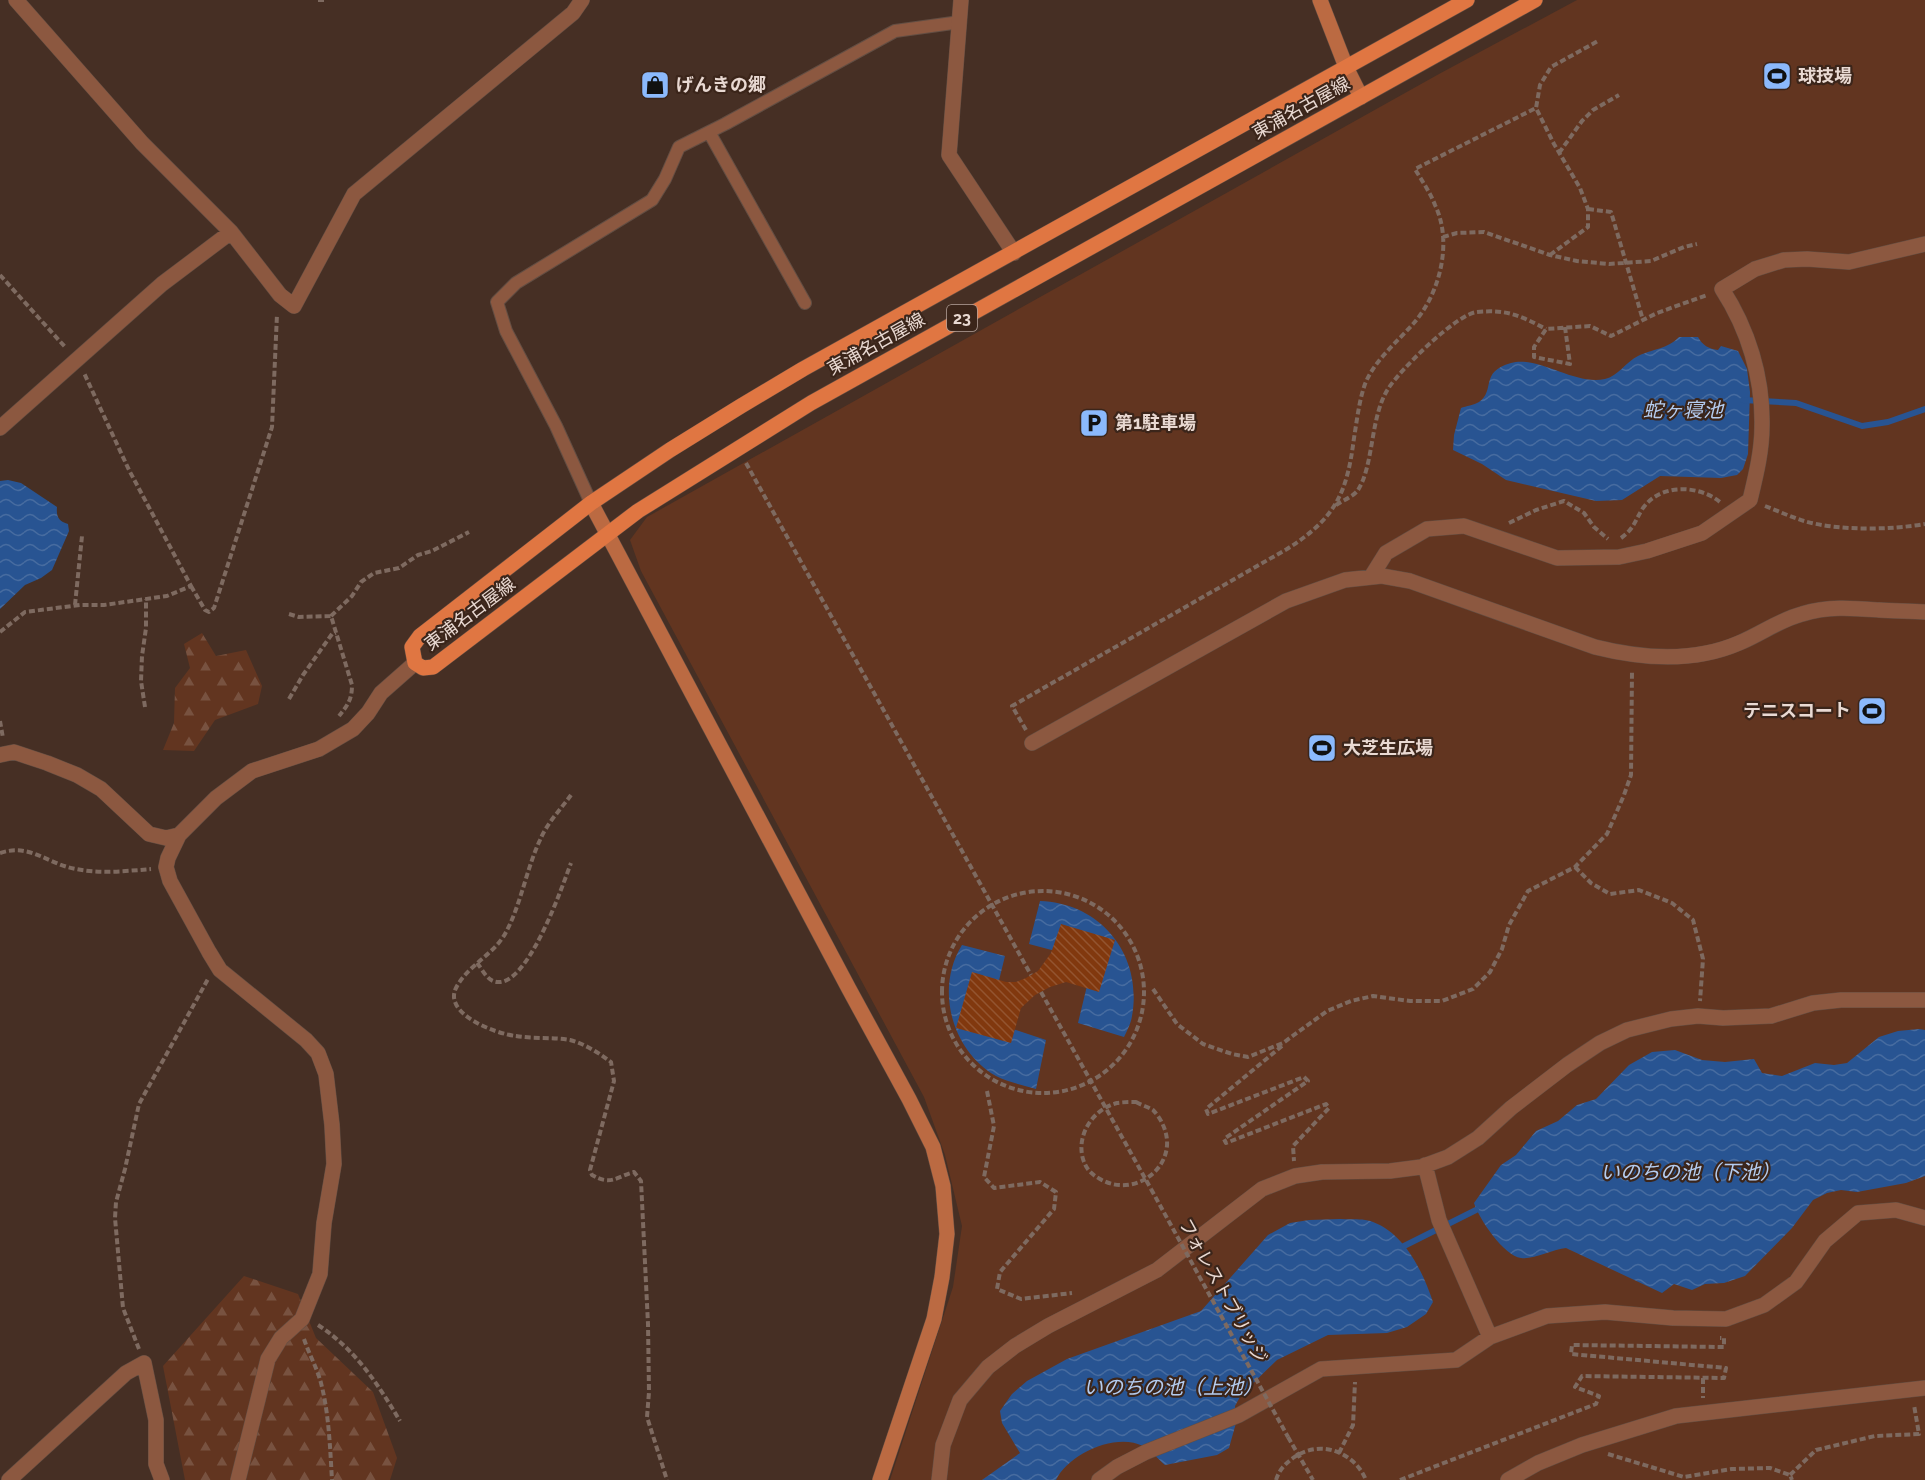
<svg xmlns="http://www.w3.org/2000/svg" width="1925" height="1480" font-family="Raleway,'Noto Sans JP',sans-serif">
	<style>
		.forest { fill: url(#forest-firs) }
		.park { fill: #623520 }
		.water { fill: url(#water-waves) }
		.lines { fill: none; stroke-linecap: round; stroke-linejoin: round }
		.stream { stroke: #285492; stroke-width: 6 }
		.building { fill: url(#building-back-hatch) }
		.lane-casing { stroke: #634e43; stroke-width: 14 }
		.street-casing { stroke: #634e43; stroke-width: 16 }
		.secondary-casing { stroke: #634e43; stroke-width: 16 }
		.primary-casing { stroke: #634e43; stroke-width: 16 }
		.path { stroke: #7e6a60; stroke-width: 4; stroke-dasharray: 6 3; stroke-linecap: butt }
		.lane { stroke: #8c5840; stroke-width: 12 }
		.street { stroke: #8c5840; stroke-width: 15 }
		.secondary { stroke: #bb6a42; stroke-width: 15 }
		.primary { stroke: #e07642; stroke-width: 15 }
		.path-bridge { stroke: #7e6a60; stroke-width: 4; stroke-dasharray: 6 3; stroke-linecap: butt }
		.labels { text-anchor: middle; stroke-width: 4.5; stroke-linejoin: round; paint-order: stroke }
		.shield { fill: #3b251a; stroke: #b5a39b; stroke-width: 1.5 }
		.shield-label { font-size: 16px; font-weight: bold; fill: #e9d9d2 }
		.poi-label { font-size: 18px; font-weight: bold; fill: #e9d9d2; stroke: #3b251a; text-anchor: start }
		.street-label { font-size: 18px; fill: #e9d9d2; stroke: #3b251a }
		.water-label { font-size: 20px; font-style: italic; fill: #b4ccf0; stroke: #3b251a }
	</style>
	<defs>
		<pattern id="forest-firs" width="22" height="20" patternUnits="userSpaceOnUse" patternTransform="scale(1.5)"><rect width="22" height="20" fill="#623520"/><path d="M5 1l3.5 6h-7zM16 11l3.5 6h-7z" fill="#785240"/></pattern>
		<pattern id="water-waves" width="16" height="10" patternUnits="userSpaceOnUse" patternTransform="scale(1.5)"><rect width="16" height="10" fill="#285492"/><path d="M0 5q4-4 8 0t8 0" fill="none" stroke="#476ca0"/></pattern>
		<pattern id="building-back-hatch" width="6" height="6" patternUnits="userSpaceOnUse" patternTransform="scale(1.5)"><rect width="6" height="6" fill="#81380e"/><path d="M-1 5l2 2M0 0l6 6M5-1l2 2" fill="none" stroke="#935430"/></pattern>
	</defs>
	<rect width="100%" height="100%" fill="#462f24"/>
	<!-- forest -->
	<path class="forest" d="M 202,633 L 216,656 L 246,650 L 262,686 L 258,704 L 215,720 L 194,751 L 163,750 L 174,723 L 175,688 L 190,668 L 184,644 Z
		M 244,1276 L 298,1294 L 316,1338 L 373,1392 L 397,1458 L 390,1480 L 185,1480 L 163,1366 Z"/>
	<!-- park -->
	<path class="park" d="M 1577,0 L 1925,0 L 1925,1480 L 890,1480 L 953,1287 L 962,1226 L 945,1155 L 924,1097 L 641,571 L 630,540 L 647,517 L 1439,74 Z"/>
	<!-- water -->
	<path class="water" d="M 1679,337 L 1698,337 C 1702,345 1709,349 1718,350 L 1721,346 L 1738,351 L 1747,369 L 1750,392 L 1748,454 L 1743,469 L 1737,475 L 1721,478 L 1660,476 L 1622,500 L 1596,501 L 1506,480 L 1482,464 L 1453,450 L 1454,435 L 1461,408 C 1466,406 1474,405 1479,402 C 1496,390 1479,372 1511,363 C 1538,355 1575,386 1605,379 C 1618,376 1626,362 1638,356 C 1652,349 1668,349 1679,337 Z
		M 8,480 L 21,483 L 57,507 C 56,517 59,521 68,524 L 69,531 L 52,570 L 41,578 L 25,585 L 0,609 L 0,481 Z
		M 1040,901 C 1101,903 1143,955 1132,1016 C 1131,1023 1127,1031 1124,1037 L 1078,1023 L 1093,961 L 1029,944 Z
		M 962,945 L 1005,956 L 989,1021 L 1046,1040 L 1036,1089 C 1022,1085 1008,1082 996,1076 C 951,1050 935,988 962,945 Z
		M 1919,1029 L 1925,1030 L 1925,1176 L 1906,1183 L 1857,1192 L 1841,1190 L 1827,1193 L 1813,1200 L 1792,1228 L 1745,1276 L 1724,1283 L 1705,1284 L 1692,1290 L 1674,1284 L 1662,1293 L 1566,1248 C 1553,1249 1533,1260 1521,1258 C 1504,1256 1479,1219 1474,1203 L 1501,1165 L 1516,1155 L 1536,1131 L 1558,1121 L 1577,1105 L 1596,1099 L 1629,1065 L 1652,1052 L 1675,1050 L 1702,1060 L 1725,1062 L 1754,1059 L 1762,1073 L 1782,1076 L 1815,1063 L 1834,1065 L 1847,1063 L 1879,1037 L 1898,1031 Z
		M 1340,1219 C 1350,1220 1363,1218 1373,1222 C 1405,1234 1423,1272 1433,1302 L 1426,1314 L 1407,1327 L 1387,1333 L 1328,1335 L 1277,1360 L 1241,1395 L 1235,1406 L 1236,1423 L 1229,1448 L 1217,1455 L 1165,1465 C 1158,1459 1151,1450 1143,1446 C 1116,1432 1068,1454 1056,1480 L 982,1480 L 1020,1453 L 1002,1423 L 1000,1411 L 1012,1394 L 1027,1381 L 1067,1359 L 1201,1311 L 1268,1235 L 1290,1223 L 1309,1220 Z"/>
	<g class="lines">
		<!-- stream -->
		<path class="stream" d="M 1743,400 L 1796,403 L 1862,426 L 1888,422 L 1925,409
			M 1404,1246 L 1476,1210"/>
	</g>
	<!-- building -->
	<path class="building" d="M 1061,924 L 1115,940 L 1099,992 L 1066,982 L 1050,987 L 1035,995 L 1021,1008 L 1011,1043 L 956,1028 L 972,972 L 1006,982 L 1016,982 L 1026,978 L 1038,971 L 1051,953 Z"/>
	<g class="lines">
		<!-- lane casing -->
		<g class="lane-casing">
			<path id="lane" d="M 709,132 L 805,303
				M 591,503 L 556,426 L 506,331 L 497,302 L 516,283 L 652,200 L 665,179 L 679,147 L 725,124 L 895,31 L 960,22"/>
		</g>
		<!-- street casing -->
		<g class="street-casing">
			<path id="street" d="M 16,0 L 142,143 L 231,232 L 280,295 L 294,306 L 354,194 L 573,13 L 582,0
				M 961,0 L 949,155 L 1014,253
				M 0,428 L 162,284 L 231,232
				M 1371,577 L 1386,553 L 1427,529 L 1464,526 L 1557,558 L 1619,557 L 1647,551 L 1702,533 L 1750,500 C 1756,475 1762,451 1762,426 C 1763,377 1748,329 1722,289 L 1755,269 L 1784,260 L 1807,259 L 1849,262 L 1925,244
				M 1032,743 L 1286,601 L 1345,580 L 1382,576 L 1410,581 L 1595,647 C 1643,659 1693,663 1739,643 C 1761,634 1779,620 1802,614 C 1828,606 1852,608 1879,610 C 1894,611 1910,611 1925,612
				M 0,755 L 14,752 L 47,763 L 77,775 L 101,789 L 149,834 L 166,838 L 179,835 L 168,858 L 166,867 L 170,881 L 209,952 L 220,970 L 306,1040 L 318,1053 L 326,1074 L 332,1125 L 334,1164 L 324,1223 L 320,1274 L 302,1319 L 281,1338 L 268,1359 L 238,1480
				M 179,835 L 216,798 L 252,771 L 319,749 L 353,729 L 368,713 L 381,693 L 415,663
				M 1425,1165 L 1439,1220 L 1490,1337
				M 9,1480 L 126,1373 L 144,1363 L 156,1420 L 156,1464 L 162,1480
				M 939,1480 L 943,1445 L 960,1400 L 988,1367 L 1015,1346 L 1048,1326 L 1157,1270 L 1262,1189 L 1295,1176 L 1322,1172 L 1390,1171 L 1421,1167 L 1448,1157 L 1478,1138 L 1511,1108 L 1567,1065 L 1600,1043 L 1627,1030 L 1671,1019 L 1698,1016 L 1723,1018 L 1771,1016 L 1813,1003 L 1841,1000 L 1925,1000
				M 1099,1480 L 1117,1467 L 1146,1452 L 1239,1415 L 1321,1369 L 1456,1360 L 1490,1337 L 1547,1316 L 1605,1312 L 1673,1318 L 1726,1319 L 1764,1305 L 1796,1282 L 1825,1241 L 1858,1213 L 1896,1210 L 1925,1218
				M 1508,1480 L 1538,1463 L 1582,1445 L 1676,1416 L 1925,1388"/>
		</g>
		<!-- secondary casing -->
		<g class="secondary-casing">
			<path id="secondary" d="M 1320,0 L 1346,67 L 1361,97
				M 591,503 L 849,989 L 909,1099 L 933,1147 L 943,1186 L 947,1234 L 942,1277 L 934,1319 L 880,1480"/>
		</g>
		<!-- primary casing -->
		<g class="primary-casing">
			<path id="primary" d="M 1467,0 L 803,369 L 741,406 L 670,450 L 591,503 L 420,636 L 412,647 L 415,663 L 423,668 L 433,667 L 638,511 L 811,403 L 1535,0"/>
		</g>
		<!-- path -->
		<path class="path" d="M 318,0 L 325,0
			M 1559,153 L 1582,121 L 1593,110 L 1619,95
			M 1588,209 L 1611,212 L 1643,320
			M 1443,237 L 1457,233 L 1484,232 L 1550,255 L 1577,261 L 1609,264 L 1651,261 L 1684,247 L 1697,244
			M 1550,255 L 1588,227 L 1588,209 L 1580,188 L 1554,144 L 1536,108 L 1540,85 L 1551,67 L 1598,41
			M 0,275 L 66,348
			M 1565,327 L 1570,364 L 1534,357 L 1534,347 L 1546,329 L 1590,326 L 1611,336 L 1657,313 L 1707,295
			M 746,463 L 1031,975
			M 1336,505 C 1342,501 1354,496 1358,490 C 1374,465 1370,417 1388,389 C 1399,371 1456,314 1477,312 C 1507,309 1521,316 1546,329
			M 1765,506 C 1778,511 1791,517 1804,521 C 1838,531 1890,530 1925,524
			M 1509,523 L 1536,510 L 1564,501 L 1584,513 L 1594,527 L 1608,539
			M 1621,538 C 1635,528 1635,520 1643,508 C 1661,483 1699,485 1720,502
			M 191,586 L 205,610 L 209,612 L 214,608 L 272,427 L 277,314
			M 75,605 L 82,536
			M 289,614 L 299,617 L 331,616 L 352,685 C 352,699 348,705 339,716
			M 331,616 L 352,596 L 361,582 L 374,573 L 399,568 L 418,555 L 432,551 L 469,532
			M 0,632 L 25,612 L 80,605 L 104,605 L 167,596 L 191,586 L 129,470 L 84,373
			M 289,699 L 303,675 L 332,634 L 336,633
			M 145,707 L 141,681 L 142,656 L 146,628 L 146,599
			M 0,721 L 3,738
			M 1026,730 L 1012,706 L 1287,549 C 1336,518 1347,493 1354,438 C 1357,420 1359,401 1365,384 C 1374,361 1397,342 1413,324 C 1440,294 1453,242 1435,205 C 1430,192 1422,181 1415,169 L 1536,108
			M 571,795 C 561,809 547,823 540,840 C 526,870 521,905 505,934 C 493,955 467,966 456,988 C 443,1014 496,1034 516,1036 C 534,1039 553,1037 570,1040 C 585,1044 599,1053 611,1062 L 614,1081 L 590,1170 L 592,1175 C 611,1186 616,1177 634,1172 L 641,1181 L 648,1324 L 649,1392 L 647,1417 L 667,1480
			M 0,853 C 31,843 47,864 76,869 C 100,874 127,871 151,869
			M 1575,867 L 1591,883 L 1610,894 L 1639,890 L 1672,903 L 1693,920 L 1703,959 L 1700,1001
			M942 992a101 101 0 1 1 202 0a101 101 0 1 1-202 0Z
			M 477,963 C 483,970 487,981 497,982 C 528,986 562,887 571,863
			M 1153,989 L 1177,1024 L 1203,1044 L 1232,1054 L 1248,1057 L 1283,1043 L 1327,1011 L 1351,1001 L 1373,996 L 1410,1001 L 1442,1001 L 1473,989 L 1490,972 L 1502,949 L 1509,925 L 1528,891 L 1575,867 L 1607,834 L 1624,795 L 1631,775 L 1632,671
			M 1041,992 L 1151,1189
			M 1282,1046 L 1206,1109 L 1208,1114 L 1304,1077 L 1308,1081 L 1224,1139 L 1226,1143 L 1326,1104 L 1329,1108 L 1293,1146 L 1294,1161
			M 987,1091 L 994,1126 L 984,1177 L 994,1188 L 1040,1182 L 1056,1192 L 1054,1209 L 1000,1272 L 997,1289 L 1021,1299 L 1072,1293
			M 1136,1102 C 1141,1105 1148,1107 1153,1110 C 1157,1114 1161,1120 1163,1125 C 1181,1164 1136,1200 1100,1179 C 1091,1174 1086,1169 1083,1159 C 1076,1135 1093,1109 1117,1103 C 1123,1102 1130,1102 1136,1102 Z
			M 318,1325 C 355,1349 378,1384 400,1421
			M 304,1339 C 309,1354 317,1368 321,1383 C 329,1414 330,1447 332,1480
			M 139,1349 L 123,1308 L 115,1218 L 116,1202 L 125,1169 L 139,1104 L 208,979
			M 1703,1378 L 1703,1398
			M 1288,1437 L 1313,1480
			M 1339,1453 L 1353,1425 L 1355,1382
			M 1608,1454 L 1684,1477 L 1732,1469 L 1770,1468 L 1790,1475 L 1792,1480
			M 1790,1475 L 1816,1450 L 1875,1436 L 1919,1434 L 1914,1405
			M 1276,1480 C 1279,1470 1285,1464 1293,1458 C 1319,1439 1354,1451 1366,1480
			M 1400,1480 L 1596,1404 L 1599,1396 L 1575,1387 L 1582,1376 L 1724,1378 L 1726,1368 L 1571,1354 L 1572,1345 L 1724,1347 L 1724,1338 L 1720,1338"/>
		<!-- lane -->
		<use href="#lane" class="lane"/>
		<!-- street -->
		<use href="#street" class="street"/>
		<!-- secondary -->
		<use href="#secondary" class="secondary"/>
		<!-- primary -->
		<use href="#primary" class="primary"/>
		<!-- path-bridge -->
		<path class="path-bridge" d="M 1151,1189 L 1288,1437"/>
	</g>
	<!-- icons -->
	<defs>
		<g id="stadium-square" transform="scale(1.5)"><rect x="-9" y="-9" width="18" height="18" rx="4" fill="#8bb9fc" stroke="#3b251a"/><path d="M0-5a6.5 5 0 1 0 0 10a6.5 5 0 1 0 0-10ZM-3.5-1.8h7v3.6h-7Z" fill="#111"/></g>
		<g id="shop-square" transform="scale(1.5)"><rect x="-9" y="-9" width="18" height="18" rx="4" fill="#8bb9fc" stroke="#3b251a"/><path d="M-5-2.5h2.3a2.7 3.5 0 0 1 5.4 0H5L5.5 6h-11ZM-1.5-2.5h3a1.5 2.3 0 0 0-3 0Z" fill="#111"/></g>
		<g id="parking-square" transform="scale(1.5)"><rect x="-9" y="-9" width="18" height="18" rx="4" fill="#8bb9fc" stroke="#3b251a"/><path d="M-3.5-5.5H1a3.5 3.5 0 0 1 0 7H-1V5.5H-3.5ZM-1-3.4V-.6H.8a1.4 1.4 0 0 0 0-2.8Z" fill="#111"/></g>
	</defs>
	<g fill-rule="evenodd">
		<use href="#stadium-square" x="1777" y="76"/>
		<use href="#shop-square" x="655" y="85"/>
		<use href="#parking-square" x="1094" y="423"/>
		<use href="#stadium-square" x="1872" y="711"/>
		<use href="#stadium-square" x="1322" y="748"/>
	</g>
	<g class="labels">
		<!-- shield labels -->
		<rect class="shield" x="947" y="305" width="30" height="26" rx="4.5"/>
		<g class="shield-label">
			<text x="962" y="324">23</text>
		</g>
		<!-- poi labels -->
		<g class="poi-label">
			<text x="1798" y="82">球技場</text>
			<text x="676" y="91">げんきの郷</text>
			<text x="1115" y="429">第1駐車場</text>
			<text x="1851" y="717" text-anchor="end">テニスコート</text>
			<text x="1343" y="754">大芝生広場</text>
		</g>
		<!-- street labels -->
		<g class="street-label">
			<text transform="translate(1301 108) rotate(-29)" y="6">東浦名古屋線</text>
			<text transform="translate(876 344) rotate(-29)" y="6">東浦名古屋線</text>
			<text transform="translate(470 614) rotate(-37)" y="6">東浦名古屋線</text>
			<text transform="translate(1223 1291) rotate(61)" y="6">フォレストブリッジ</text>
		</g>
		<!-- water labels -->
		<g class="water-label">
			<text x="1683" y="417">蛇ヶ寝池</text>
			<text x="1690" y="1179">いのちの池（下池）</text>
			<text x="1173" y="1394">いのちの池（上池）</text>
		</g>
	</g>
</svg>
